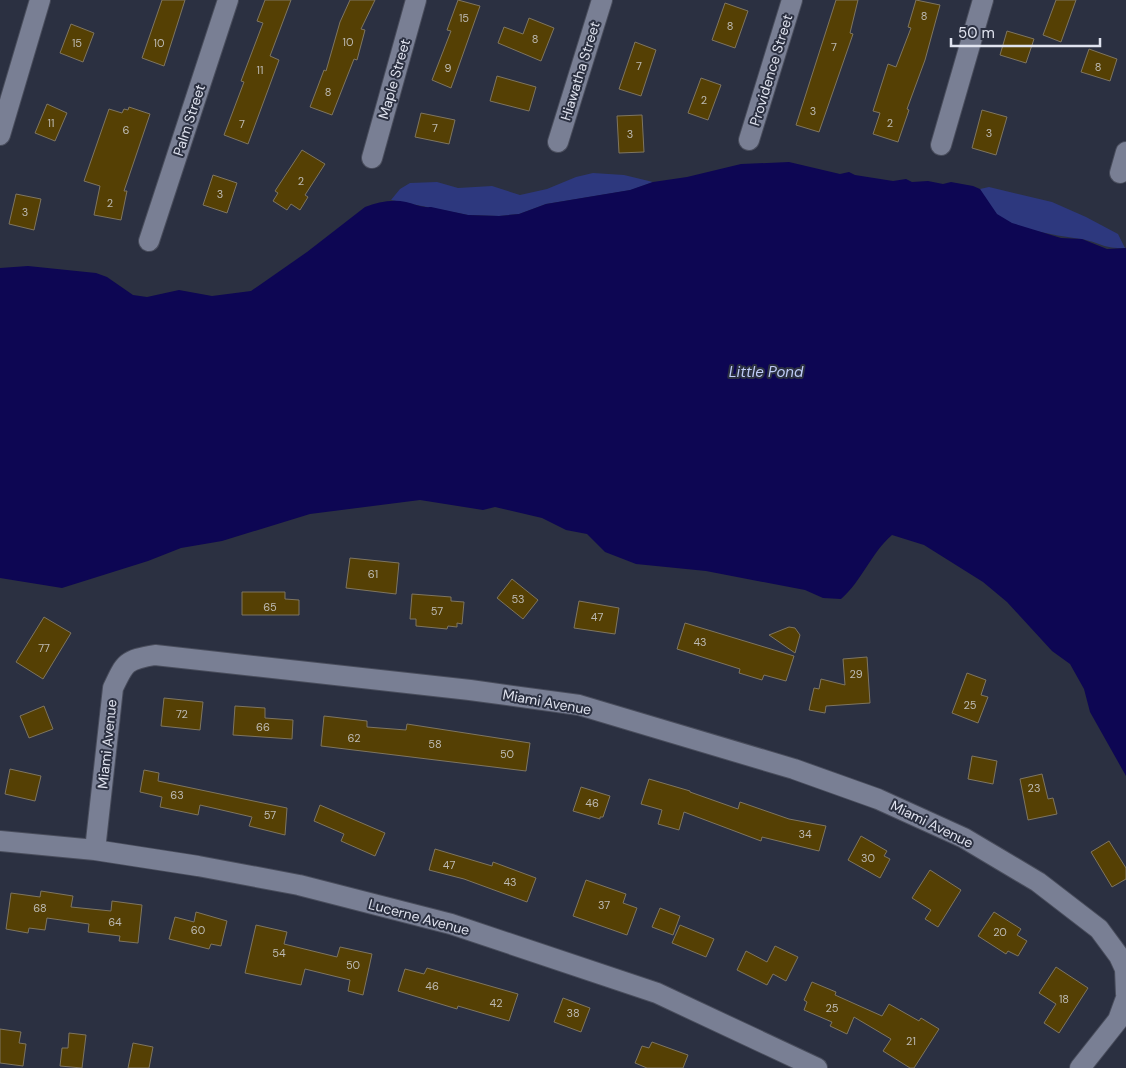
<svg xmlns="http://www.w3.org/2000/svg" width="1126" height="1068" font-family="'DM Sans',sans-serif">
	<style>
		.green { fill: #2d387e }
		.water { fill: #0d0653 }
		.building { fill: #554004; stroke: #7e7560 }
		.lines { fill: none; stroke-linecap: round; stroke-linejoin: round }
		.street-casing { stroke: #494d5c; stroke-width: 22 }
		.street { stroke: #797f94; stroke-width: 20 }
		.labels { text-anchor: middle; stroke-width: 4; stroke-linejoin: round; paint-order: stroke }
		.number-label { font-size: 11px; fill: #bdbab4 }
		.street-label { font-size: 14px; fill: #e0e3ef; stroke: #2b3041 }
		.water-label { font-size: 15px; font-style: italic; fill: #becbf6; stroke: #2b3041 }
	</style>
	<rect width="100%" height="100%" fill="#2b3041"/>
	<!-- green -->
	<path class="green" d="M 593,173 L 624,175 L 653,182 L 631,190 L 546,204 L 519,214 L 499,216 L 468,215 L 391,200 L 400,189 L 410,183 L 437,182 L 458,188 L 492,186 L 520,195 L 547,189 L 576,177 Z
		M 989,187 L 1052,202 L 1086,217 L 1118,234 L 1125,248 C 1103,249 1099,242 1081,239 C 1059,236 1021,230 1003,219 C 992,213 986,200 980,189 Z"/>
	<!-- water -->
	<path class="water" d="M 789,162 L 840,174 L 849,172 L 855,175 L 893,181 L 906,179 L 912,182 L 928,181 L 943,184 L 951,182 L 973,186 L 980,189 L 997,214 L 1012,223 L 1061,238 L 1082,239 L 1107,249 L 1126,248 L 1126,776 L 1090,712 L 1084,689 L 1070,664 L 1052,651 L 1007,602 L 983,582 L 924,545 L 892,535 C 871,553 862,581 841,599 L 823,598 L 805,590 L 706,571 L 636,564 L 605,552 L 587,534 L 566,530 L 542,518 L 495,507 L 483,510 L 420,500 L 310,514 L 222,541 L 181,548 L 148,561 L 62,588 L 0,578 L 0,268 L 28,266 L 96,273 L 107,277 L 133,295 L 147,297 L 179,290 L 212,296 L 251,291 L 307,252 L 365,207 C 378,202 392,199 406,202 C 415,204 422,208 431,207 L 468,215 L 499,216 L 519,214 L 546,204 L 630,190 L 653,182 L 687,177 L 741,164 Z"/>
	<!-- building -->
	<path class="building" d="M 162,0 L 185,0 L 164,66 L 142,58 Z
		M 265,0 L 291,0 L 270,56 L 279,60 L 248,144 L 224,135 L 244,82 L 241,81 L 263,23 L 257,21 Z
		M 350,0 L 375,0 L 361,29 L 365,30 L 357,60 L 354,59 L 332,115 L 310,107 L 324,70 L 326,71 L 340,22 Z
		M 458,0 L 480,6 L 451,88 L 432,80 L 451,31 L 447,30 Z
		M 836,0 L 858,0 L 850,33 L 853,34 L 819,132 L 796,125 Z
		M 916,0 L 940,5 L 925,60 L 907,109 L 909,110 L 898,142 L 873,134 L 880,113 L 873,111 L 888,64 L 896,67 L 911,28 L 908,27 Z
		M 1056,0 L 1076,0 L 1061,42 L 1043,35 Z
		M 725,3 L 748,11 L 735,48 L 712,40 Z
		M 529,18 L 554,28 L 541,61 L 498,43 L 504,27 L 523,34 Z
		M 71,24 L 94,33 L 83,62 L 60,53 Z
		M 1007,31 L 1034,39 L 1026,63 L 1000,55 Z
		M 635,42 L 656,50 L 641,96 L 619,89 Z
		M 1089,49 L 1117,59 L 1110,81 L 1081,72 Z
		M 497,76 L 536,87 L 529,111 L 490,101 Z
		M 701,78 L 721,85 L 708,120 L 688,113 Z
		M 47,104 L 67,113 L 55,141 L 35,133 Z
		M 129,107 L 150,114 L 124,191 L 127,191 L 121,220 L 94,215 L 100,186 L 84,181 L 109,109 L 122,113 L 124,109 L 128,110 Z
		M 982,110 L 1007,117 L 996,155 L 972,148 Z
		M 421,113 L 455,120 L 449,144 L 415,137 Z
		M 642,115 L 644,152 L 619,153 L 617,116 Z
		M 302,150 L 325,164 L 305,195 L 308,197 L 300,210 L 291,204 L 287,210 L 273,201 L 278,193 L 275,191 Z
		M 213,175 L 237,183 L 227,213 L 203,205 Z
		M 16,194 L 41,199 L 34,230 L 9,224 Z
		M 350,558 L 399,563 L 396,594 L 346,588 Z
		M 512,579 L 538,600 L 523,619 L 497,598 Z
		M 242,592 L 285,592 L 285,599 L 299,600 L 299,615 L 242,615 Z
		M 412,594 L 451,597 L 451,601 L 464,602 L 462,624 L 457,623 L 457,627 L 448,626 L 447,629 L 416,626 L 416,619 L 410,619 Z
		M 579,601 L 619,608 L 615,634 L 574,628 Z
		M 44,617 L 71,633 L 43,679 L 16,662 Z
		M 685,623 L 794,656 L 786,681 L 764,675 L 762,680 L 739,673 L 740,669 L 677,649 Z
		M 789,627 L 795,628 L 800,635 L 795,653 L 769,635 Z
		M 867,657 L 870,703 L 826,706 L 825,713 L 809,710 L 814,688 L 819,689 L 821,679 L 845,685 L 843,659 Z
		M 967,673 L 986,680 L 981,695 L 988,697 L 978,723 L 952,713 Z
		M 164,698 L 203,702 L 200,730 L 161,726 Z
		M 44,706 L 53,729 L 29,738 L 20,716 Z
		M 235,706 L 265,708 L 265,718 L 293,720 L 292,739 L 233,735 Z
		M 324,716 L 367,721 L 367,727 L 406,730 L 407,724 L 530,743 L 526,771 L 321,746 Z
		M 972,756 L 997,761 L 993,784 L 968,779 Z
		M 10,769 L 41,776 L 35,801 L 5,794 Z
		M 144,770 L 159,773 L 158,781 L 287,808 L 285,835 L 249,826 L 252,817 L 200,805 L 198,815 L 160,807 L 162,797 L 140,792 Z
		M 1042,774 L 1048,799 L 1053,798 L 1057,814 L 1028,820 L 1020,779 Z
		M 649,779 L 690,791 L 690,792 L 738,809 L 740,802 L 789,819 L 826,826 L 819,851 L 762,837 L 761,841 L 684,812 L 679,830 L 658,824 L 662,810 L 641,804 Z
		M 581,787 L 610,796 L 603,817 L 600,817 L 600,819 L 573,811 Z
		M 320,805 L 385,833 L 375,856 L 341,841 L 344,834 L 314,821 Z
		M 861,836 L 887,851 L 884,856 L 890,859 L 880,878 L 848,860 Z
		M 1109,841 L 1126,868 L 1126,879 L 1112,887 L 1091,852 Z
		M 435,849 L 492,866 L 493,862 L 536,878 L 527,902 L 464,879 L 429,870 Z
		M 930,870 L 961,890 L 938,927 L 925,919 L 931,910 L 912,898 Z
		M 586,880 L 626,894 L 623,903 L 637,908 L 627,935 L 573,916 Z
		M 41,891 L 73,896 L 71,907 L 111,911 L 112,901 L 142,905 L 138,943 L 119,941 L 120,936 L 88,932 L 89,924 L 47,918 L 45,930 L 29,928 L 28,933 L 6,929 L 11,893 L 40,897 Z
		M 660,908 L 680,916 L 673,935 L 652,927 Z
		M 196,912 L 227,921 L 221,946 L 211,944 L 209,949 L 169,939 L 175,917 L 194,922 Z
		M 994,912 L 1021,929 L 1017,935 L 1027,941 L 1018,956 L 1008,951 L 1006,954 L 978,936 Z
		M 256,925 L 287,932 L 284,944 L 337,957 L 340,947 L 372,954 L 363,995 L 348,991 L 350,980 L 305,969 L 301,985 L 245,973 Z
		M 680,925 L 714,939 L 706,957 L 672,943 Z
		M 775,946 L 798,957 L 786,981 L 773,974 L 767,985 L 737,970 L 746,951 L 767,962 Z
		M 1056,967 L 1088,988 L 1059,1033 L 1044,1023 L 1056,1004 L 1039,993 Z
		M 427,968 L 518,994 L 509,1021 L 458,1006 L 457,1009 L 398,991 L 405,969 L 424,974 Z
		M 812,982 L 836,992 L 835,995 L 882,1016 L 889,1004 L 919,1021 L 921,1018 L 939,1029 L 914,1068 L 910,1068 L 883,1051 L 891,1039 L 854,1017 L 847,1034 L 830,1026 L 832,1022 L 804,1010 L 807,1002 L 804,1000 Z
		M 563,998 L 590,1008 L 581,1032 L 554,1022 Z
		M 0,1029 L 21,1032 L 19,1043 L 26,1044 L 23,1066 L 0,1063 Z
		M 69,1033 L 86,1035 L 82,1068 L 60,1066 L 62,1048 L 68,1048 Z
		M 652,1042 L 688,1055 L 683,1068 L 647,1068 L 635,1063 L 642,1046 L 649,1048 Z
		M 133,1043 L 153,1047 L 149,1068 L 128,1068 Z"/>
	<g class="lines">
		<!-- street casing -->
		<g class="street-casing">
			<path id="street" d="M 0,135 L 40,0
				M 749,140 L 792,0
				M 558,142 L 602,0
				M 941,145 L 983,0
				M 372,158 L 416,0
				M 1120,173 L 1126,152
				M 149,241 L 228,0
				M 0,841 L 95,850 L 198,866 L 299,885 L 451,924 L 657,993 L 817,1068
				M 95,850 L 113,688 C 125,662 126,660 155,655 L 470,690 L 579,705 L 794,769 L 878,799 L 964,838 L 1038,882 L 1099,929 L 1119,956 L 1125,969 L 1126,994
				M 1080,1068 L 1118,1020 L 1126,998"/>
		</g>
		<!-- street -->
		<use href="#street" class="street"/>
	</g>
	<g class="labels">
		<!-- number labels -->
		<g class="number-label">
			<text x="924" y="20">8</text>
			<text x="464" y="22">15</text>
			<text x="730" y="30">8</text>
			<text x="535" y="43">8</text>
			<text x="348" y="46">10</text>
			<text x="77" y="47">15</text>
			<text x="159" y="47">10</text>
			<text x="834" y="51">7</text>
			<text x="639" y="70">7</text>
			<text x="1098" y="71">8</text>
			<text x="448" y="72">9</text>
			<text x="260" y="74">11</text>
			<text x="328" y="96">8</text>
			<text x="704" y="104">2</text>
			<text x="813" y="115">3</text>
			<text x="51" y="127">11</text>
			<text x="890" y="127">2</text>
			<text x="242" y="128">7</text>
			<text x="435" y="132">7</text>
			<text x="126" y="134">6</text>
			<text x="989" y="137">3</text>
			<text x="630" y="138">3</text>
			<text x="301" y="185">2</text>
			<text x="220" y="198">3</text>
			<text x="110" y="207">2</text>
			<text x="25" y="216">3</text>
			<text x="373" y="578">61</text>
			<text x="518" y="603">53</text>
			<text x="270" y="611">65</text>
			<text x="437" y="615">57</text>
			<text x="597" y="621">47</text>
			<text x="700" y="646">43</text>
			<text x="44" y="652">77</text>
			<text x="856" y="678">29</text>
			<text x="970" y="709">25</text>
			<text x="182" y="718">72</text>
			<text x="263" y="731">66</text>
			<text x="354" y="742">62</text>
			<text x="435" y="748">58</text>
			<text x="507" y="758">50</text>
			<text x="1034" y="792">23</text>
			<text x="177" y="799">63</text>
			<text x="592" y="807">46</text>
			<text x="270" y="819">57</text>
			<text x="805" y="838">34</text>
			<text x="868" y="862">30</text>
			<text x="449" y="869">47</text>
			<text x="510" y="886">43</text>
			<text x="604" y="909">37</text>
			<text x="40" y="912">68</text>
			<text x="115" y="926">64</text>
			<text x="198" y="934">60</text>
			<text x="1000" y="936">20</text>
			<text x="279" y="957">54</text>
			<text x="353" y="969">50</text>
			<text x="432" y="990">46</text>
			<text x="1064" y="1003">18</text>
			<text x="496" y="1007">42</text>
			<text x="832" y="1012">25</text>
			<text x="573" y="1017">38</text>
			<text x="911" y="1045">21</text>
		</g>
		<!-- street labels -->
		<g class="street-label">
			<text transform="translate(771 70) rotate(-73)" y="5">Providence Street</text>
			<text transform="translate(580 71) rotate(-73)" y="5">Hiawatha Street</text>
			<text transform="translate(394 79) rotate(-74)" y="5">Maple Street</text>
			<text transform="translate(189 120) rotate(-72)" y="5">Palm Street</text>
			<text transform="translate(547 702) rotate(10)" y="5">Miami Avenue</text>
			<text transform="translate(107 744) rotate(-84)" y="5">Miami Avenue</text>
			<text transform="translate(932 824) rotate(26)" y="5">Miami Avenue</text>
			<text transform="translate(419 917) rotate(15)" y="5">Lucerne Avenue</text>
		</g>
		<!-- water labels -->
		<g class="water-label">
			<text x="766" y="377">Little Pond</text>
		</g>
	</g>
	<!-- scale -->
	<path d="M951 38v8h149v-8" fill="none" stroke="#e0e3ef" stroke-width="2.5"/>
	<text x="958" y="38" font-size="15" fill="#e0e3ef" stroke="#2b3041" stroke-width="4" paint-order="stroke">50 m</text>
</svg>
